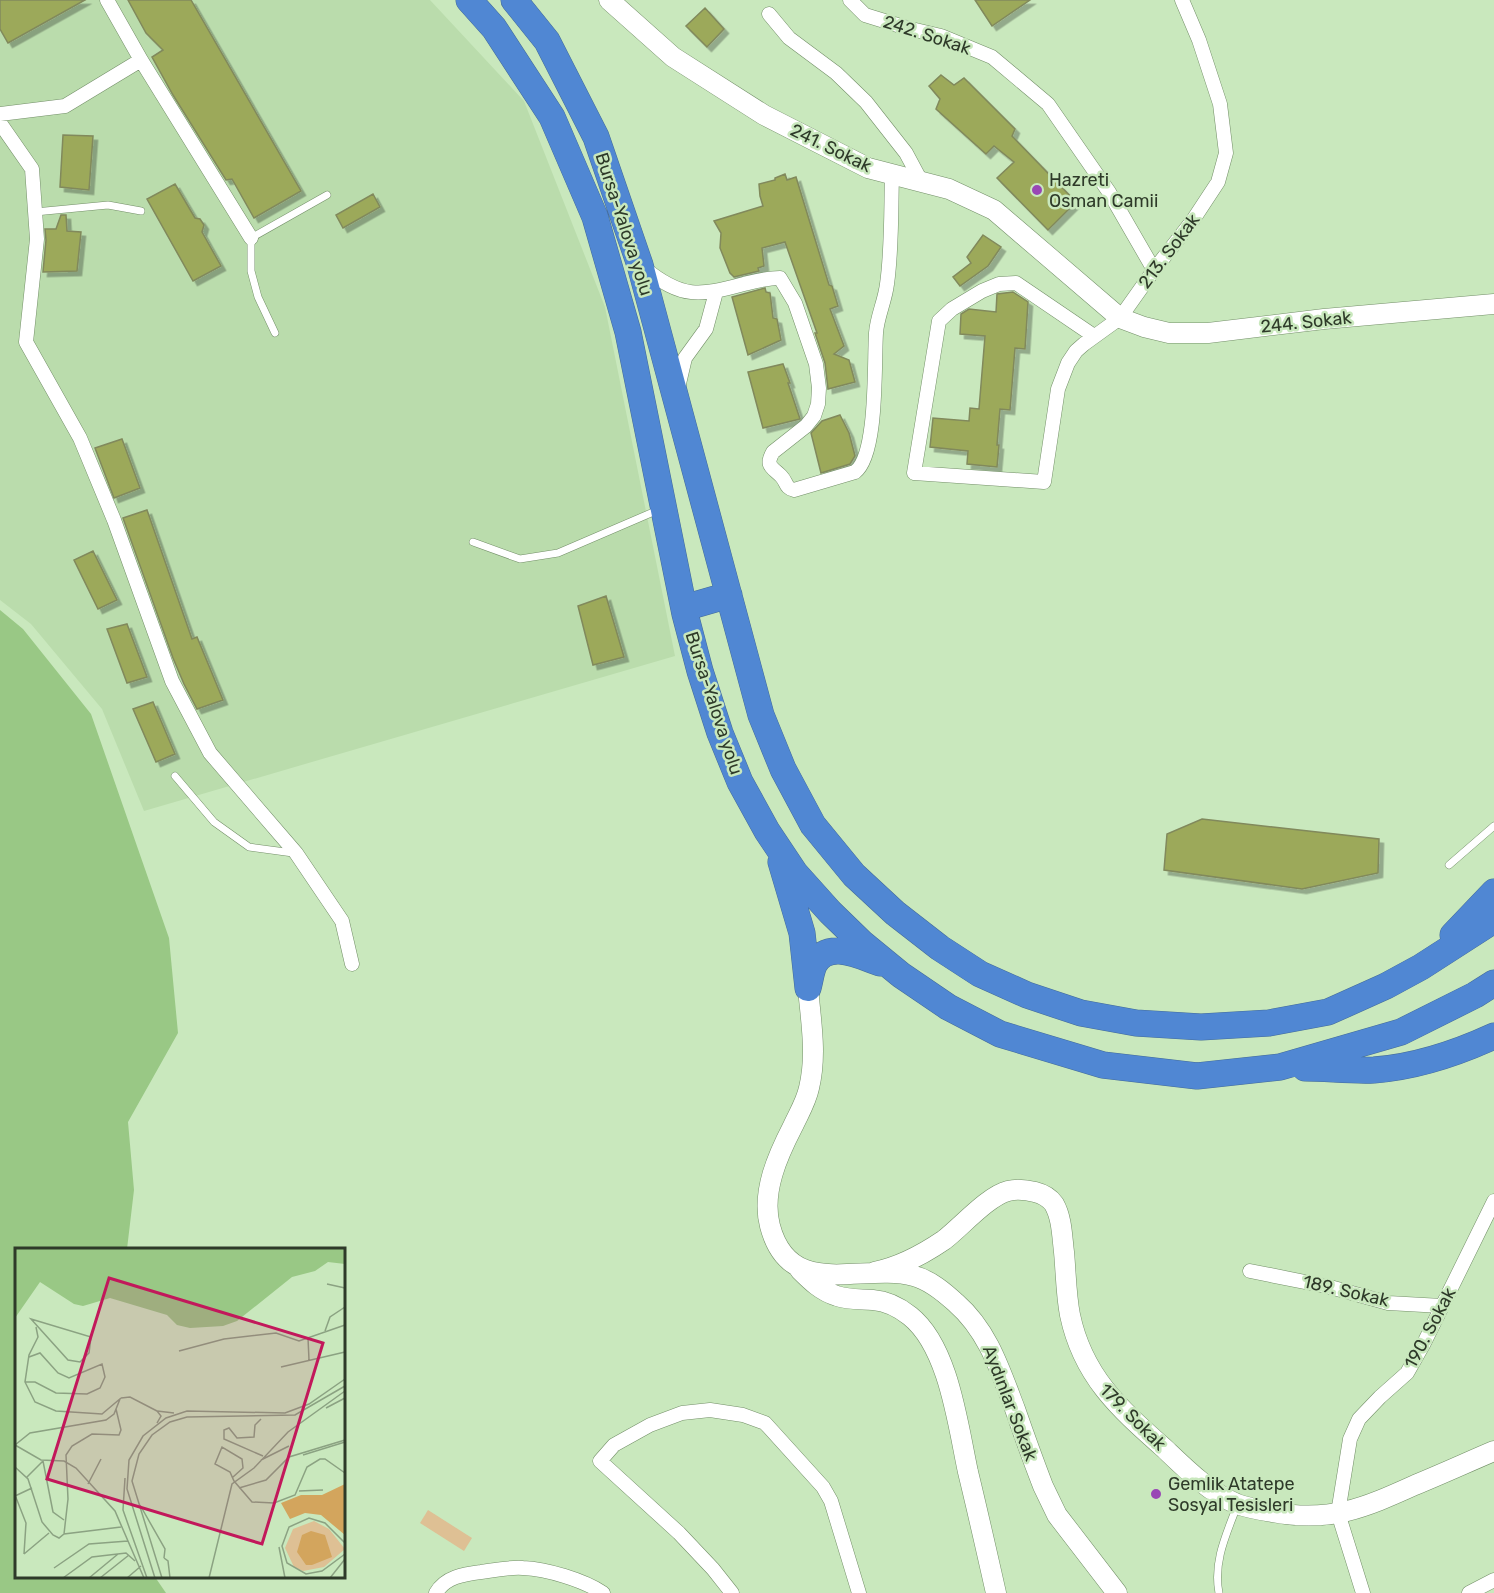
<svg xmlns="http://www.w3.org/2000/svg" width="1494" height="1593" font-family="Rubik,sans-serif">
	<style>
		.built { fill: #badcac }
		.green { fill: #dec094 }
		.water { fill: #99c885 }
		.building { fill: #9ca95a; stroke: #81895c; stroke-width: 1.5; filter: url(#shadow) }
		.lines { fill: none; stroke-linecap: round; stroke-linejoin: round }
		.lane-casing { stroke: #738f68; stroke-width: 8 }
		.street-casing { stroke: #738f68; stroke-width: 15 }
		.secondary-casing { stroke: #738f68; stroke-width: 21 }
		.highway-casing { stroke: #446c98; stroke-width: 27 }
		.lane { stroke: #fff; stroke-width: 7 }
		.street { stroke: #fff; stroke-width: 14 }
		.secondary { stroke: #fff; stroke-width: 20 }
		.highway { stroke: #5087d3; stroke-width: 26 }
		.poi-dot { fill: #9947b5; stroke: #c9e8bd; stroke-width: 2 }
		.labels { text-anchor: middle; stroke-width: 5; stroke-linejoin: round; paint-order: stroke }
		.street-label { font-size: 18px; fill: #2e3a29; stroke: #c9e8bd }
		.poi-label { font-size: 18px; fill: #2e3a29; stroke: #c9e8bd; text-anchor: start }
		.inset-road { fill: none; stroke: #8ba282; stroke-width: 1.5 }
		.view { fill: #c2185b; fill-opacity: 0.15; stroke: #c2185b; stroke-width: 3 }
		.inset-edge { fill: none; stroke: #2e3a29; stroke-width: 3 }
	</style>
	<defs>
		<filter id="shadow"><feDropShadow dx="4.5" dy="4.5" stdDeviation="0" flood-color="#0004"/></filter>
	</defs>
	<rect width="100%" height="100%" fill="#c9e8bd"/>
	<!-- built -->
	<path class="built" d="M 0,0 L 430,0 L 524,101 L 605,307 L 675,656 L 144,811 L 102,709 L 31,624 L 0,600 Z"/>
	<!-- green -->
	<path class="green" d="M 428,1510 L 472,1538 L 464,1551 L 420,1523 Z"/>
	<!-- water -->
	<path class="water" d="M 0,610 L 23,629 L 91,714 L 169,938 L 178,1033 L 128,1122 L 134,1190 L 127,1249 L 16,1250 L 16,1576 L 155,1577 L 166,1593 L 0,1593 Z"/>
	<!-- building -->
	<path class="building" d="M 0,0 L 85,0 L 8,43 L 0,29 Z
		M 128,0 L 191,0 L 301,191 L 254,218 L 232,179 L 226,180 L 173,95 L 152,57 L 163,50 L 146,33 Z
		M 975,0 L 1030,0 L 992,26 Z
		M 705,8 L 724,29 L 707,47 L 686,26 Z
		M 941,75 L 954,85 L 964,78 L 1015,129 L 1012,136 L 1076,202 L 1048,230 L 997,178 L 1014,162 L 994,146 L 986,154 L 936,109 L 940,99 L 929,86 Z
		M 63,135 L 93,136 L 89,190 L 60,187 Z
		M 785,174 L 787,180 L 796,177 L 829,285 L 832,286 L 838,306 L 830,309 L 844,346 L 834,354 L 849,360 L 855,382 L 828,389 L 825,363 L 815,333 L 817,333 L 785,242 L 762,248 L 764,266 L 758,268 L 759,271 L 734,277 L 730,273 L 720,248 L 721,233 L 714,221 L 763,206 L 760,196 L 759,184 L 775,180 L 775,178 Z
		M 175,184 L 195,218 L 200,219 L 204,225 L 202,232 L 221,266 L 193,281 L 147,199 Z
		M 373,194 L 380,207 L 343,228 L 336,215 Z
		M 61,215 L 66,215 L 67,231 L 81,232 L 77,271 L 43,272 L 46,240 L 45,229 L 56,229 Z
		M 983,235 L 1001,247 L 988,266 L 960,286 L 953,277 L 971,263 L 967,257 Z
		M 765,288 L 766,292 L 770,293 L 773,318 L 777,319 L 781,340 L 748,355 L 732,297 Z
		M 1013,292 L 1028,302 L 1025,349 L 1015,348 L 1010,410 L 1000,409 L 997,445 L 999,445 L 997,467 L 967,464 L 968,451 L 930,447 L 933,418 L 969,421 L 970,408 L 979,409 L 985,336 L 960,334 L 961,314 L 969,309 L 996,312 L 997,294 Z
		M 783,364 L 790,383 L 788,383 L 800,419 L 763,428 L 748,372 Z
		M 840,415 L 849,433 L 855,456 L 850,464 L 821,473 L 811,433 L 822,421 Z
		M 122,439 L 140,488 L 114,498 L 95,448 Z
		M 147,510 L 192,639 L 197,637 L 223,700 L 197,709 L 184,684 L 173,658 L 123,518 Z
		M 93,551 L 117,600 L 98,609 L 74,560 Z
		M 606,596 L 624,657 L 593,665 L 578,606 Z
		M 127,624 L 147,677 L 127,683 L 107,629 Z
		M 153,702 L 175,754 L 156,762 L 133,709 Z
		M 1202,819 L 1379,839 L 1378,873 L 1302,889 L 1164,870 L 1167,834 Z"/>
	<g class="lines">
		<!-- lane casing -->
		<g class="lane-casing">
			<path id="lane" d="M 35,212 L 108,205 L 141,211
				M 275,333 L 258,297 L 251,271 L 251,238 L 327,195
				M 473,542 L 520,559 L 558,553 L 658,510
				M 175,776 L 214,822 L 249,847 L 293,853
				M 1449,865 L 1494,826
				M 1219,1593 C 1213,1562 1226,1535 1237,1506"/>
		</g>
		<!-- street casing -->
		<g class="street-casing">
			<path id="street" d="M 107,0 L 141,60 L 251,238
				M 850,0 L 865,15 L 907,28 L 941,36 L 992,57 L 1048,104 L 1109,192 L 1154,270
				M 769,14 L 789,38 L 836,73 L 866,102 L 906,153 L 921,181
				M 0,114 L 65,106 L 141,60
				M 0,123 L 32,169 L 37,239 L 26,342 L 80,438 L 114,520 L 172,681 L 210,753 L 296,853 L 342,921 L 352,964
				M 644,268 C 682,299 699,296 744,284 C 756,281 767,278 780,278 L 795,303 L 816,364 L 819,388 L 818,404 L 814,416 L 806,426 L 773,452 C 765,466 772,467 781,476 C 787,482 785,488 794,490 L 855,472 C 878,455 874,363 876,333 C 877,317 885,301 887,284 C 892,249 891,210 892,174
				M 1094,336 L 1016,283 L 999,284 L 982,291 L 952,309 L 939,321 L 914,473 L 1044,482 L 1058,389 L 1068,363 L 1076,351 L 1084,344 L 1120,318 L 1154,270 L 1193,220 L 1218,182 L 1226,153 L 1220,104 L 1199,40 L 1182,0
				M 678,388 L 685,358 L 706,329 L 716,292
				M 1250,1271 L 1330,1287 L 1388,1303 L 1442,1306
				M 436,1593 C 445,1577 464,1574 481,1572 C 495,1570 509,1567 523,1568 C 547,1569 583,1580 603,1593
				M 732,1593 L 713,1569 L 679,1533 L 600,1461 L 614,1445 L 650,1425 L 682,1413 L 710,1410 L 743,1415 L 765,1423 L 823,1487 L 831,1501 L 859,1593
				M 1363,1593 L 1338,1513 L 1350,1439 L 1359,1419 L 1380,1397 L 1407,1373 L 1424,1343 L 1494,1201
				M 1469,1593 L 1494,1580"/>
		</g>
		<!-- secondary casing -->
		<g class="secondary-casing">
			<path id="secondary" d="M 609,0 L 673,57 L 764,115 L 868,168 L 949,189 L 994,210 L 1120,318 L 1144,327 L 1169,333 L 1208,333 L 1324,319 L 1494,304
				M 808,988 C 811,1022 817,1055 809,1088 C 806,1102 799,1113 793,1126 C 778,1155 761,1192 770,1226 C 790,1302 862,1262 914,1276 C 930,1280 944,1292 956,1303 C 988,1331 1000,1370 1015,1409 C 1024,1435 1033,1460 1043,1486 L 1057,1515 L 1117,1593
				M 800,1270 C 811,1281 821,1291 837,1296 C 848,1300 861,1299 873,1300 C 886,1301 900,1308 910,1316 C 949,1347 958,1426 968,1472 C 978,1513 987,1553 996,1593
				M 874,1272 C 900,1267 922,1255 944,1240 C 961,1227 988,1196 1008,1191 C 1016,1189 1027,1190 1035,1192 C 1043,1194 1049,1197 1054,1204 C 1062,1218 1062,1236 1064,1252 C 1066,1273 1066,1295 1070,1315 C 1083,1377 1120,1409 1165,1449 C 1186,1469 1209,1492 1237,1504 C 1248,1508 1260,1510 1272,1512 C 1330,1523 1364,1508 1415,1485 C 1442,1474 1468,1462 1494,1451"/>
		</g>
		<!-- highway casing -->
		<g class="highway-casing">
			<path id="highway" d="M 469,0 L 494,28 L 552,117 L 595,217 L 628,332 L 685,614 L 700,671 L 720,733 L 740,782 L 767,831 L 795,873 L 830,912 L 862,943 L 901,975 L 948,1007 L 1000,1034 L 1103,1065 L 1197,1076 L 1280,1067 L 1401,1032 L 1475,995 L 1494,983
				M 514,0 L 547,41 L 596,137 L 640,265 L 761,715 L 783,769 L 813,825 L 854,875 L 895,913 L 940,948 L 980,974 L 1027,995 L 1081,1013 L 1136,1023 L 1201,1027 L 1269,1023 L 1328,1012 L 1386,986 L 1421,967 L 1494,920
				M 684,608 L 729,595
				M 781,862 L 802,933 L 808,988 C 810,981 811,972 814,965 C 827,939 860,956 880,963
				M 1453,935 L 1494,892
				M 1305,1068 C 1327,1068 1351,1071 1374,1070 C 1415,1067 1457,1053 1494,1036"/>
		</g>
		<!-- lane -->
		<use href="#lane" class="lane"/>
		<!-- street -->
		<use href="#street" class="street"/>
		<!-- secondary -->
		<use href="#secondary" class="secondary"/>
		<!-- highway -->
		<use href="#highway" class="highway"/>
	</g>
	<!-- markers -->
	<g class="poi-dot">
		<circle cx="1037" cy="190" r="6"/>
		<circle cx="1156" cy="1494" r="6"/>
	</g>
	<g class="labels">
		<!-- street labels -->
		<g class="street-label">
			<text transform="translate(927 35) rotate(18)" y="6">242. Sokak</text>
			<text transform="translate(831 148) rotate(26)" y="6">241. Sokak</text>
			<text transform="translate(624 224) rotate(72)" y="6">Bursa-Yalova yolu</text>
			<text transform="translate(1169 251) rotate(-53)" y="6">213. Sokak</text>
			<text transform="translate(1306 322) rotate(-6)" y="6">244. Sokak</text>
			<text transform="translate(714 703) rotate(72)" y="6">Bursa-Yalova yolu</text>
			<text transform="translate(1346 1291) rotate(13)" y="6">189. Sokak</text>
			<text transform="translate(1430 1328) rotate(-62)" y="6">190. Sokak</text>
			<text transform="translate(1010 1403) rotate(69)" y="6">Aydınlar Sokak</text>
			<text transform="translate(1133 1417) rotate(45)" y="6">179. Sokak</text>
		</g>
		<!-- poi labels -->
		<g class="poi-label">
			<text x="1049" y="186">Hazreti<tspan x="1049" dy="21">Osman Camii</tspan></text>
			<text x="1168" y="1490">Gemlik Atatepe<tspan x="1168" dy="21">Sosyal Tesisleri</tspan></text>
		</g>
	</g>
	<!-- overview -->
	<g transform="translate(15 1248)">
		<rect width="330" height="330" fill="#c9e8bd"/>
		<path d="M 299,273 L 314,281 L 330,301 L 309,319 L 288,323 L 279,319 L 270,300 L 278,281 Z" fill="#dec094"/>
		<path d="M 330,236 L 330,287 L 306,267 L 290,265 L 275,271 L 266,255 L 286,247 L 307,247 ZM 296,283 L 310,287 L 317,309 L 297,317 L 291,317 L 282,304 L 287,287 Z" fill="#d3a55d"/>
		<path d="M 0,0 L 330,0 L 330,16 L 313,14 L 300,23 L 277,29 L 222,73 L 208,78 L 175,80 L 162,77 L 152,67 L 95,50 L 68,58 L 59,56 L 25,34 L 0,70 Z" fill="#99c885"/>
		<path class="inset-road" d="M 312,36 L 330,40M 16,71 L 76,89 L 74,105 L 65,114 L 53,112 ZM 21,79 L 23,89 L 14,107 L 10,134 L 20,154 L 41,163 L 87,166 L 106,150M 310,83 L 315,69 L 330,59M 293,90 L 294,112M 164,103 L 209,91 L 261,85 L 284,93 L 330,77M 266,119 L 330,104M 10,134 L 20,134 L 41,145 L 72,146 L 85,140 L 90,129 L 87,116 L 54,130 L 43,125 L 25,105 L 14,109M 106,150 L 115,149 L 142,163M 311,160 L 330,150M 246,171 L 240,177 L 239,189 L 222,190 L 214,180 L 209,182 L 209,191 L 248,208M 142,175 L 146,168 L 142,163 L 159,165M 0,197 L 26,212 L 49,213 L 61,220 L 100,263 L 129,330M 0,197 L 15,185 L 91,172 L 99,166 L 105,151M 288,207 L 330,194M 246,212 L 274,198M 0,219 L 13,231 L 27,274 L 38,287 L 44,290 L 49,286 L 106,279M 12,229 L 28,213 L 38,264 L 49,272M 218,229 L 228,220 L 227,211 L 207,199 L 200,216 L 215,224 L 219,233 L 237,254 L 259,255 L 280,247 L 292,219 L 305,211 L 310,211 L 330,225M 110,230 L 108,262 L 132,330M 73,236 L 86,211M 224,240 L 251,232 L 274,209 L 330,192M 284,243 L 308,242M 0,247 L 11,275 L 9,306M 0,248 L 17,240M 125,257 L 150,301 L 149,310M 49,286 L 53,251 L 51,207 L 57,198 L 77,186 L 104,187 L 106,182 L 101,161M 330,295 L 310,275 L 294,270 L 274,279 L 267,298 L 272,315 L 291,326 L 307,323 L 330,306M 264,299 L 270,330M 9,306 L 34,285M 149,310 L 153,313 L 155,330M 39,320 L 74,296 L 113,293M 48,330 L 77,309 L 111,305 L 120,313M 74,330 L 103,306M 85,330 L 114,307M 112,330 L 126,318M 140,330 L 112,241 L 114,212 L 128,188 L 151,170 L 172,163 L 270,165 L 294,156 L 330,131M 147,330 L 117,233 L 124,206 L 137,187 L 155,174 L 172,169 L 280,167 L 330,138M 194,330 L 217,236 L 239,220 L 273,184 L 330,143M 315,330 L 330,311"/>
		<path class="view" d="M 94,30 L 308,95 L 247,296 L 32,231 Z"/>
		<rect width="330" height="330" class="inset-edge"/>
	</g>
</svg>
